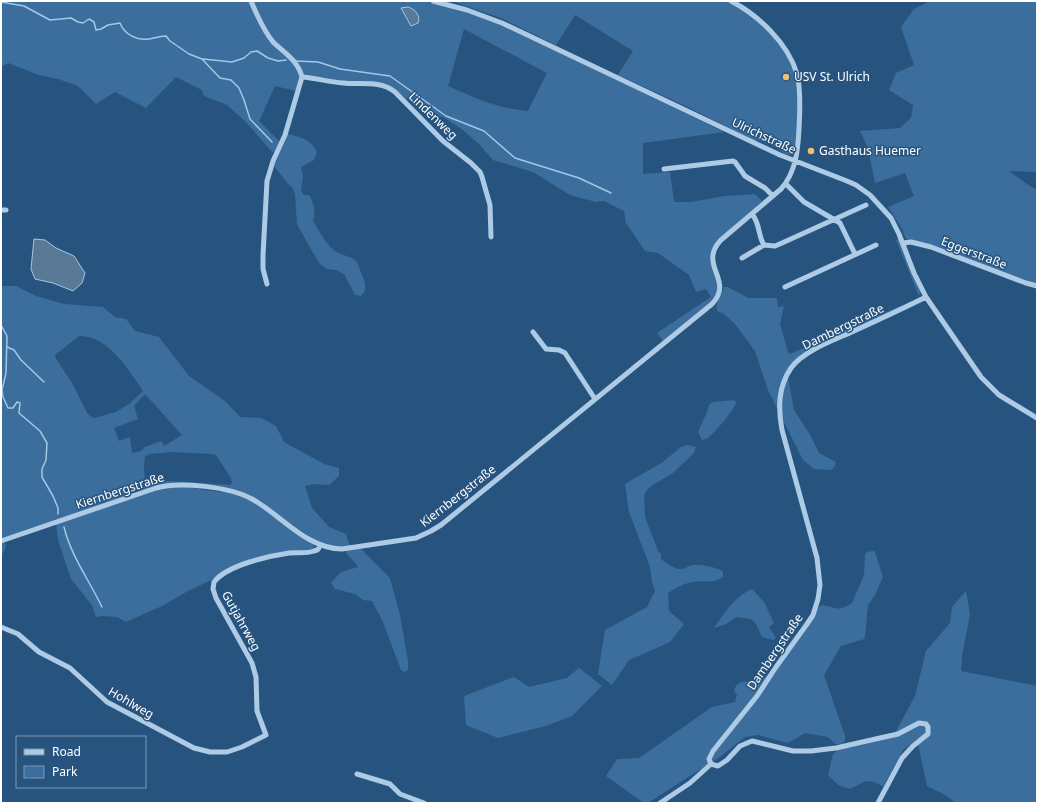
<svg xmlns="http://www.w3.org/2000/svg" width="1038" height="804" font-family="'Noto Sans',sans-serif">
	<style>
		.green { fill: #3c6e9d; fill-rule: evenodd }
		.water { fill: #597997; stroke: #a3c7e6 }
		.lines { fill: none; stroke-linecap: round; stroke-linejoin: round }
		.stream { stroke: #a3c7e6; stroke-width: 1.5 }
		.minor { stroke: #aecbe5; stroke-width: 5 }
		.poi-dot { fill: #eec174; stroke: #27547f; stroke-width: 1.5 }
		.labels { text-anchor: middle; stroke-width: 3; stroke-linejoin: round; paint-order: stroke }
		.poi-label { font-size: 12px; fill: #fff; stroke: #27547f; text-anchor: start }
		.street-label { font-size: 12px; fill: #fff; stroke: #27547f }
	</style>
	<rect width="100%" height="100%" fill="#27547f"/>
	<!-- green -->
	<path class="green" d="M 1,1 L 423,1 C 452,7 478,16 505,26 L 724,132 L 643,143 L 643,174 L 670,172 L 674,202 L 691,202 L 725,196 L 755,194 L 763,202 L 721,238 L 712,249 L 710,259 L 716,278 L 718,291 L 713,300 L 663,341 L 657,333 L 711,297 L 706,289 L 696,292 L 689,275 L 658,253 L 645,251 L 626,223 L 624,211 L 604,201 L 596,202 L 570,195 L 533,172 L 493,160 L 479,144 L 463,130 L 443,117 L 427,114 L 389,86 L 327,80 L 303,75 L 296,91 L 275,86 L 259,121 L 281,143 L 276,151 L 272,152 L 246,122 L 227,105 L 204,96 L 202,90 L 176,77 L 146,108 L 115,92 L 96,104 L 78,86 L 58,79 L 39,75 L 8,63 L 1,67 ZM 464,29 L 547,73 L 528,111 C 500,109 474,98 448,86 Z
		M 451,1 L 726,1 C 733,5 741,8 748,13 C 765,25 787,50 793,70 C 800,92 798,130 795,152 L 791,155 C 785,155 782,152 777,148 C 770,143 762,141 753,140 L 690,108 L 618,75 L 633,51 L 575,15 L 556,45 L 501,18 Z
		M 930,1 L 1037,1 L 1037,172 L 1009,171 L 1027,184 L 1037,190 L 1037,284 L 906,239 L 901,227 L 888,207 L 914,196 L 905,173 L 875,183 L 868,148 L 860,131 L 900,128 L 911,118 L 913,105 L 889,90 L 896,73 L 914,65 L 901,27 L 914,9 Z
		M 287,134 C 300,137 311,139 317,152 L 314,160 L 301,167 L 303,176 L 301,191 L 304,195 L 309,195 C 314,203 316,212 313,221 L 324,239 L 331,248 L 338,253 L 352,258 L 357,262 L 365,283 L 365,291 L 361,296 L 355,295 L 344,274 L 336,270 L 327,269 L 320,264 L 312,251 L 297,224 L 295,194 L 293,188 L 288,184 L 274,166 L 274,163 L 285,142 Z
		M 899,239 L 921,292 L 919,296 L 896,240 Z
		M 1,286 L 16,286 L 36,296 L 64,304 L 103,307 L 115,317 L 126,319 L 135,331 L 159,337 L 189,376 L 225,401 L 240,417 L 261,418 L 276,426 L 284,442 L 324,464 L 339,468 L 339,476 L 329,485 L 315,484 L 305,486 L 312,508 L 329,527 L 346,534 L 349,544 L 361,549 L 390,578 L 400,615 L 408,661 L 408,670 L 404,672 L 401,670 L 383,622 L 372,601 L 363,600 L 355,594 L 335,589 L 331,583 L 341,572 L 358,567 C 354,559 347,557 344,548 L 327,546 L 312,538 L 250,496 L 189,484 L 143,490 L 141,488 L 137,488 L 133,494 L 167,487 L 185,487 L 234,494 L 250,500 L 259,506 L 313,543 L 314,546 L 313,549 L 310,550 L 251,561 L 188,591 L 162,606 L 126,622 L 117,617 L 103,616 L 96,617 L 92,605 L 87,599 L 71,579 L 58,540 L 56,524 L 4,542 L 6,546 L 1,558 ZM 79,336 C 108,335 129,370 143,391 L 129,404 L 116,412 L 95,418 L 91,417 L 87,413 L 72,383 L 55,357 L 56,354 L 59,352 ZM 145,394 L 182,435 L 164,446 L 161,441 L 145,447 L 141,451 L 132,453 L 130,437 L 119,441 L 114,428 L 138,419 L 134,406 ZM 173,452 L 212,454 L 216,455 L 231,478 L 232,483 L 230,485 L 170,481 L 145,484 L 144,467 L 145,456 L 150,454 Z
		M 724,287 L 728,287 L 748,298 L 777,298 L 778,307 L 784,306 L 780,324 L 788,352 L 790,354 L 912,301 L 817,347 L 787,372 L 794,410 L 809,433 L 819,453 L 836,462 L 835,466 L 831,470 L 814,469 L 803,460 L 768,390 L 755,351 L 735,324 L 723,313 L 718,312 C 713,303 722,296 724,287 Z
		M 734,400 L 736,402 C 735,410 714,433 708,438 C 706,439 704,439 702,440 L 698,432 L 707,412 L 709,405 L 713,402 Z
		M 687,445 L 696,447 L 694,453 L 673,473 L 651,486 L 646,491 L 644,497 L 645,517 L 658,551 L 661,554 L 661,559 C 666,563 671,567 678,569 C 685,570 687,566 693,565 C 699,564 720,568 723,572 L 723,577 C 712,585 700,579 688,583 C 681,585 674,589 668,593 L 669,611 L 684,624 L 670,642 L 629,660 L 612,685 L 598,674 L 605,630 L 647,607 L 655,591 L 652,582 L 650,567 L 629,512 L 625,484 L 663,462 L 681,447 Z
		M 873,551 L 875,552 L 883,577 L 875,595 L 868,605 L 865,636 L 864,639 L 841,646 L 824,675 L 845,736 L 845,741 L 841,744 L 835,744 L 828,737 L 805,733 L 788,743 L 758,735 L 745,737 L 721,756 L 648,803 L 644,803 L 606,776 L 617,759 L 639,758 L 712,707 L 735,702 L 737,695 L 734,691 C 737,678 750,683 760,680 C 763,678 766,676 769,674 L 817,608 L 822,605 C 836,608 839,612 852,603 L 864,575 L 865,555 L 867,552 Z
		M 752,589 L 764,602 L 774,623 L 769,627 L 776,638 L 773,640 L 762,637 L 756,624 L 751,619 L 736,617 L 726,624 L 714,628 C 725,612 734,597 752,589 Z
		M 966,591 L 970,614 L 962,656 L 961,671 L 1037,686 L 1037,803 L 956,803 L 945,795 L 927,786 L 917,739 L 903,750 L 883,787 C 868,777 865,782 850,789 L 838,785 L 828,775 L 833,754 L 839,749 L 870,743 L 894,735 L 915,696 L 926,651 L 950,623 L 952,607 Z
		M 579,668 L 602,686 L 572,716 L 546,726 L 498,738 L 466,725 L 464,696 L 514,677 L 529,687 L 567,678 Z"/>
	<!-- water -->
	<path class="water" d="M 408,7 C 415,9 421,16 418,23 L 411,26 L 401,8 Z
		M 34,239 L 45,240 L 56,248 L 74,256 L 85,273 L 82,283 L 73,291 L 53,283 L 35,279 L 31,269 Z"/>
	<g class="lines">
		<!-- stream -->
		<path class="stream" d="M 1,2 L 24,6 L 50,20 L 71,18 L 78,22 L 83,23 L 89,19 L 94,22 L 96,30 L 101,29 L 108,25 L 120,23 C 124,34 137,41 149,39 C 155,38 159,36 166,36 L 170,41 L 189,54 L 202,59 L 220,78 L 231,80 L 239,88 L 244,100 L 250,119 L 272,142
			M 203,59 L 232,62 L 244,58 L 251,52 L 257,51 L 268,58 L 278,61 L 286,60
			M 296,61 L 318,62 L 340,69 L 390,76 L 446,116 L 484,131 L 515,158 L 579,178 L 611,193
			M 1,325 L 7,336 L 6,373 L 2,390 L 3,397 L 8,408 L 13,408 L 17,402 L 20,403 L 19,413 L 40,431 L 47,443 L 46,460 L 42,469 L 42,477 L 53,496 L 58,508 L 58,514
			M 7,347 L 14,350 L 21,360 L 44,382
			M 64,527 C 71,556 89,580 102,607"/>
		<!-- minor -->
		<path class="minor" d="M 251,1 C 256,13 265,33 274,43 C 285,53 298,61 302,77 L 285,135 L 273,161 L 267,181 L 263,255 L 263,269 L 267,284
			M 433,1 L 467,10 L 502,23 L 780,155 L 847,181 L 856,185 L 870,195 L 891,218 L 899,234 L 914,273 L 926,297 L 981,377 L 999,395 L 1037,418
			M 302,77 C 315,78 329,82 343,83 C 360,85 380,80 395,92 L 443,141 L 471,163 L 480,172 L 482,177 L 490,205 L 491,237
			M 664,169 L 733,161 L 735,162 L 745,176 L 765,188 L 773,196
			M 786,184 L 804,202 L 840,223 L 855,254
			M 1,210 L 6,210
			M 752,214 C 760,223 758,236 764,245 L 775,246 L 782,243 L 866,205
			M 903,243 L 911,242 L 931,247 L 1026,283 L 1037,286
			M 742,258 L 764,245
			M 785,287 L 876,245
			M 533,332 L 546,349 L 559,350 L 565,353 L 595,399
			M 1,541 L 156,488 C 180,481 230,487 252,499 C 281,515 307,549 342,549 L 416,538 L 431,531 L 441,525 L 712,304 C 735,280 697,265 721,240 L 781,189 C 796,172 798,150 799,129 C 800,112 801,90 797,74 C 788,43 758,15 731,1
			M 1,627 L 18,634 L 39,652 L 70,668 L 107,702 L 194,748 L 210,752 L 227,752 L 242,747 L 266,735 L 257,711 L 256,677 L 252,663 L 216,598 L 213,589 L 214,582 C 227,565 269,556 289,553 C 297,552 306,554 314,551 C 318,550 319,549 320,545
			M 357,774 L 390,784 L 400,794 L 424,803
			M 660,803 L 690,783 L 711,764
			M 878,803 L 902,758 L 913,746 L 928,734 L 928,727 L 926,724 L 919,723 L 898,734 L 880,738 L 836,748 L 811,751 L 793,751 L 752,741 L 740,746 L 727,760 L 718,766 L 711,764 L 709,759 L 713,751 L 757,696 L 776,667 L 807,624 L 813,615 L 818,599 L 820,585 L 817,558 L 782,430 C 778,408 778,387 791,368 C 804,350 835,340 854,331 C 878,320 902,309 926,297"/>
	</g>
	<!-- markers -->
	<g class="poi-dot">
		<circle cx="786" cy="77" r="4"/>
		<circle cx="811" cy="151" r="4"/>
	</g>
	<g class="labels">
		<!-- poi labels -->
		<g class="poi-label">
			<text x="794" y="81">USV St. Ulrich</text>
			<text x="819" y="155">Gasthaus Huemer</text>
		</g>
		<!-- street labels -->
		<g class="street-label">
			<text transform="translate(433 116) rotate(44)" y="4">Lindenweg</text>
			<text transform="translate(764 136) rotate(25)" y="4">Ulrichstraße</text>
			<text transform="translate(974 253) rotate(21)" y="4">Eggerstraße</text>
			<text transform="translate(843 327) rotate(-26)" y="4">Dambergstraße</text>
			<text transform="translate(120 491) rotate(-18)" y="4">Kiernbergstraße</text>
			<text transform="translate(458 496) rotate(-38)" y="4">Kiernbergstraße</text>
			<text transform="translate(241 621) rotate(61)" y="4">Gutjahrweg</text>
			<text transform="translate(775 652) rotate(-56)" y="4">Dambergstraße</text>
			<text transform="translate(131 703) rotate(30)" y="4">Hohlweg</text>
		</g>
	</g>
	<!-- border -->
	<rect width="1038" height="804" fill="none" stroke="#ffffff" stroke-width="4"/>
	<!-- legend -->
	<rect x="16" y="736" width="130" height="52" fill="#27547f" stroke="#7d98b2"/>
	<rect x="24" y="749" width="20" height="6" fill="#aecbe5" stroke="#7d98b2"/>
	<text x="52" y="756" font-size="12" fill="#ffffff">Road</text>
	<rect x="24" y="766" width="20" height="12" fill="#3c6e9d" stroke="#7d98b2"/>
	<text x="52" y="776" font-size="12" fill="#ffffff">Park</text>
</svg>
